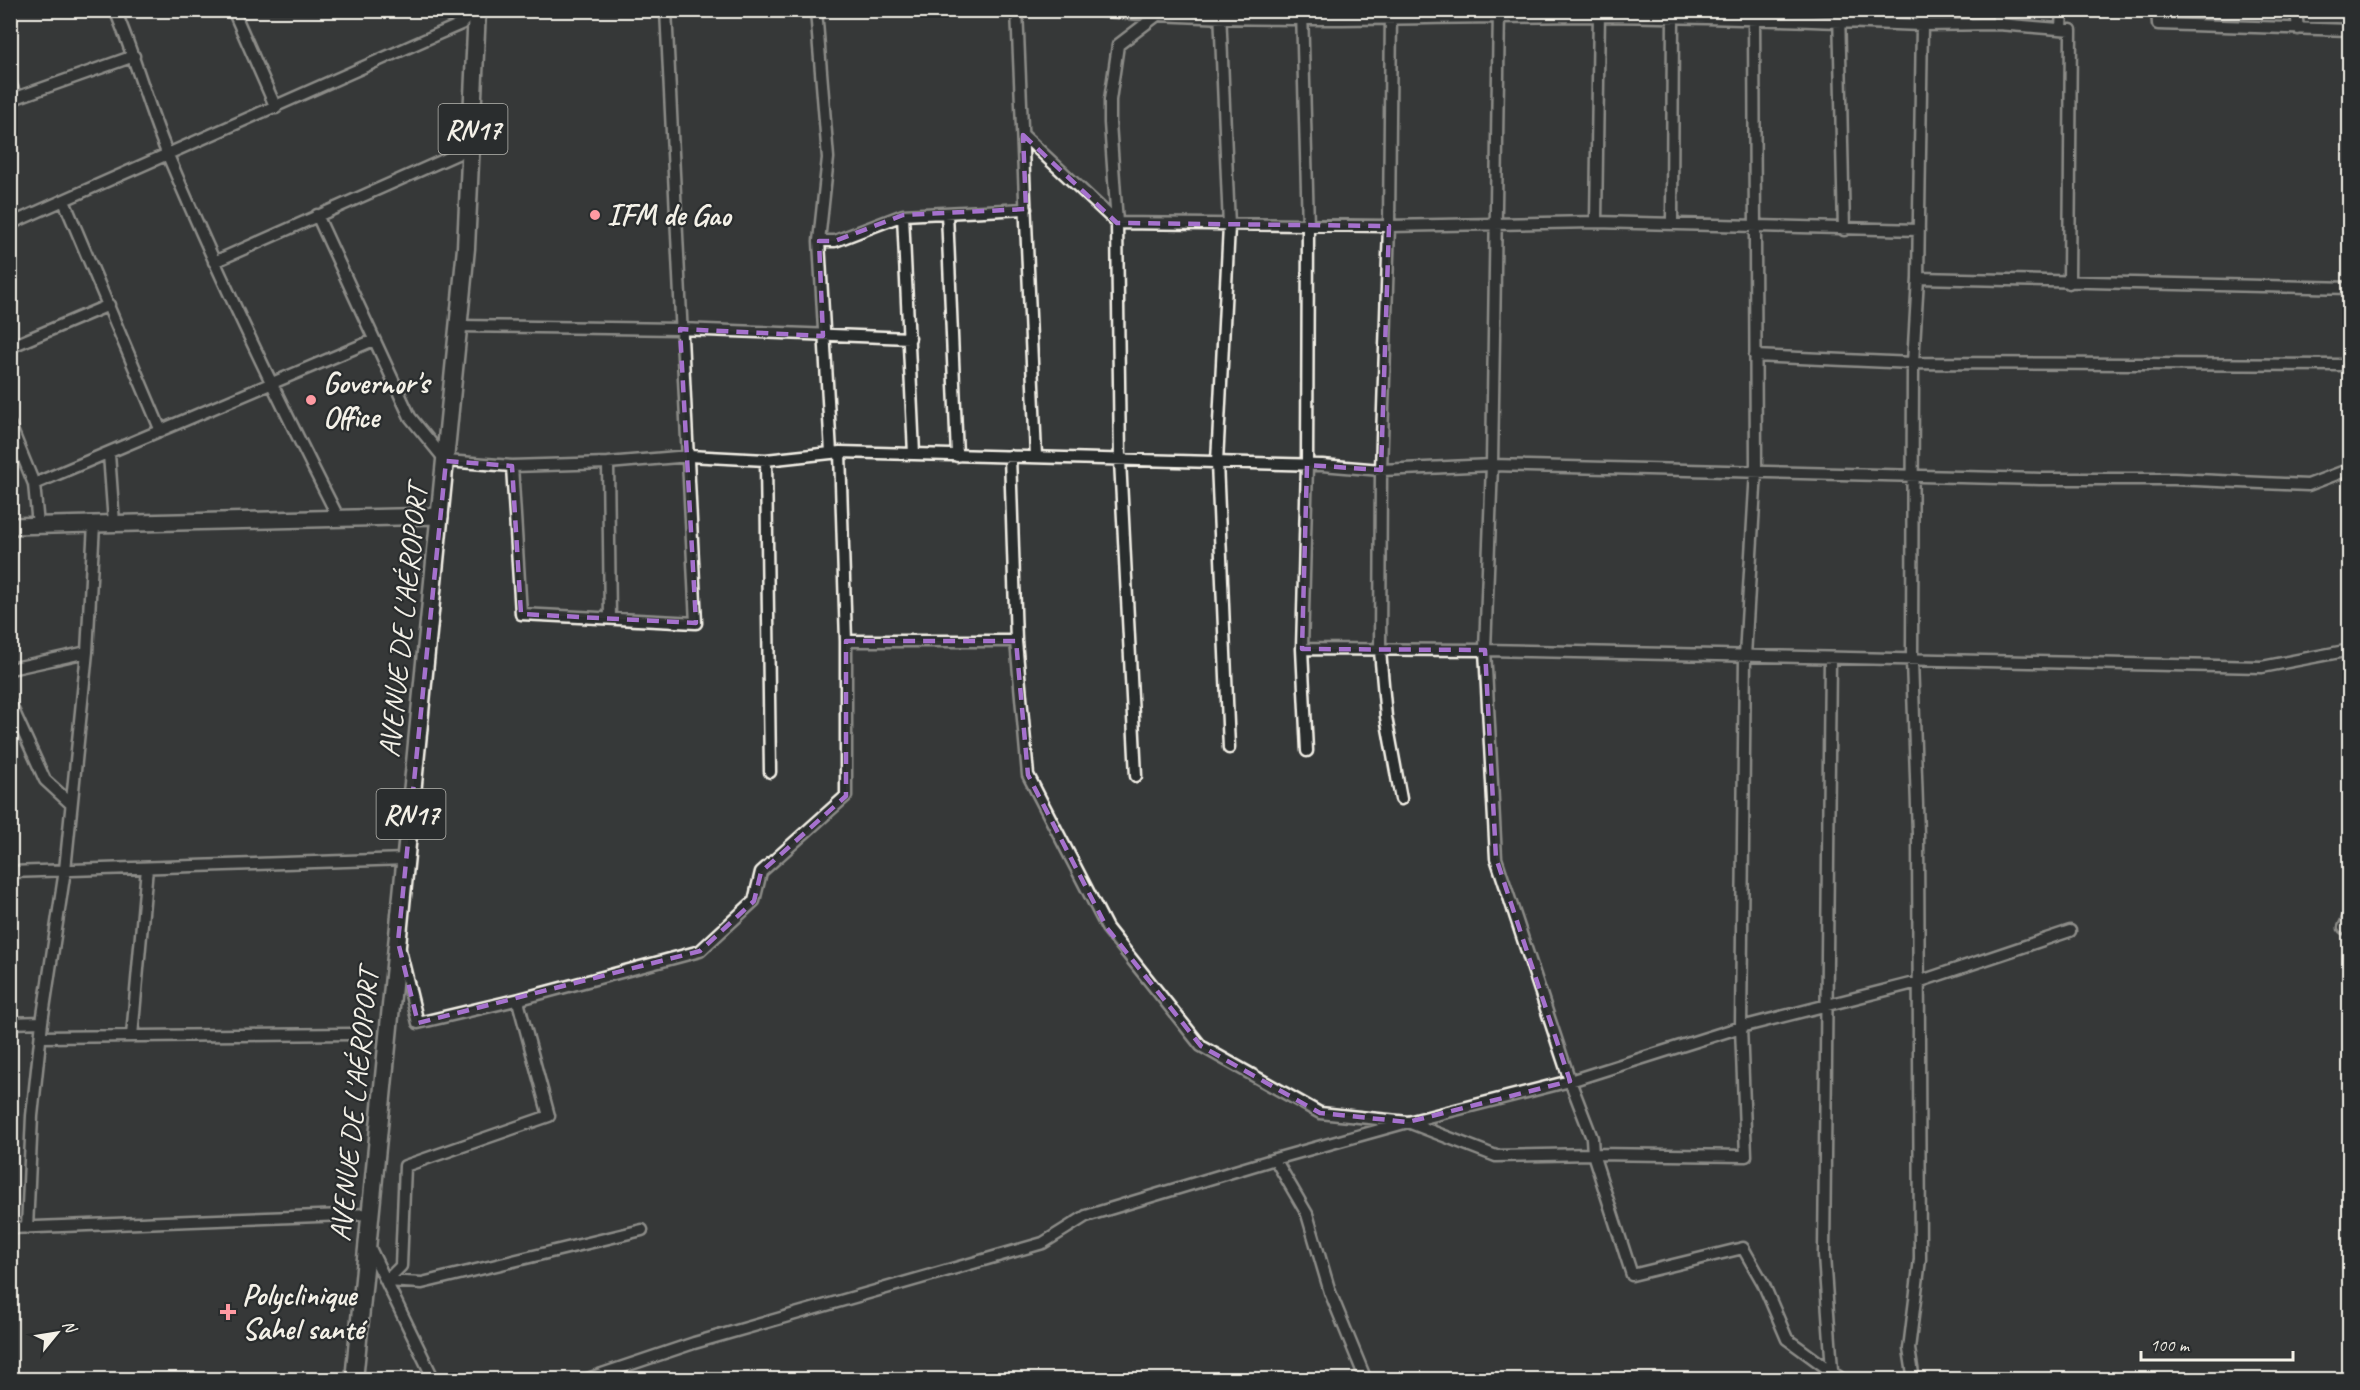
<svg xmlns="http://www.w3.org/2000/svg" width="2360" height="1390" font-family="Caveat,sans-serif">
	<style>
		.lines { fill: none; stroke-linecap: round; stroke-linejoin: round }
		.street-casing { stroke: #f4f1e8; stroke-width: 15 }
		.secondary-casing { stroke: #f4f1e8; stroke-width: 20 }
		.primary-casing { stroke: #f4f1e8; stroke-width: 21 }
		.street { stroke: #2a2d2e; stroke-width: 10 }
		.secondary { stroke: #2a2d2e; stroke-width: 15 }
		.primary { stroke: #2a2d2e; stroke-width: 16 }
		.marked { fill: none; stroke: #a571cd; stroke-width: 4.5; stroke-dasharray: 12 8; stroke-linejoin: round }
		.poi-dot { fill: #ff9aa2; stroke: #2a2d2e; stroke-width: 2 }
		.labels { text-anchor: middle; stroke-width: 4.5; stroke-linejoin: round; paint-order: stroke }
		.shield { fill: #2a2d2e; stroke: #b7b6b0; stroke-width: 1.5 }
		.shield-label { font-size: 28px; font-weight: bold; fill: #f4f1e8 }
		.poi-label { font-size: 30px; font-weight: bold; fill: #f4f1e8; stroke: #2a2d2e; text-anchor: start }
		.street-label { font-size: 30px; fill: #f4f1e8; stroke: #2a2d2e }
	</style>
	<rect width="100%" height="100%" fill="#363939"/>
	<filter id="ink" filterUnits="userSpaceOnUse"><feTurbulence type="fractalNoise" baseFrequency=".0167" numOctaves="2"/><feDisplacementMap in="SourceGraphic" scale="12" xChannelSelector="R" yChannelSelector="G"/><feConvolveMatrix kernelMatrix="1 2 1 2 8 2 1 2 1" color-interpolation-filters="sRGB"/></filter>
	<g filter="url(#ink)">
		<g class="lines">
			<!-- street casing -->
			<g class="street-casing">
				<path id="street" d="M 115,10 C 136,59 149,111 170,160 C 221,281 278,399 338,517
					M 233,10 L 276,108
					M 816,10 L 828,158 L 819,241 L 831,453
					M 1017,10 L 1036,456
					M 1093,10 C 1262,26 1431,16 1600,16 C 1707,17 1815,21 1922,25 L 1923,10
					M 1220,10 L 1229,226 L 1217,462 L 1229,748
					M 1302,10 L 1308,226 L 1307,465 L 1302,649 L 1307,751
					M 1391,10 L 1389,226 L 1381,470 L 1380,651 L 1386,717 L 1401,799
					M 1499,10 L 1492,465 L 1485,650 L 1496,858 L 1570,1081 L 1592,1138 L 1593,1154 L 1746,1156 L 1741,1027 L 1745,656 L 1756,471 L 1754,10
					M 1839,10 L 1844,230
					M 2157,10 L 2158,24 L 2350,30
					M 2296,10 L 2298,29
					M 1998,24 L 1998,10
					M 2061,28 L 2062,10
					M 10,82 L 16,98
					M 10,100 L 134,56
					M 1023,135 L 1117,223 L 1389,226 L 1596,222 L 1919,230
					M 64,201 L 161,431
					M 947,213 L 957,456
					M 317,215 L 410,417 L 446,461 L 512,466 L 608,463 L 689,456 L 766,460 L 840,452 L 1322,465 L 1381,470 L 1492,465 L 2040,479 L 2174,479 L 2308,485 L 2350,469
					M 1596,222 L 1599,11
					M 1672,223 L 1673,11
					M 10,224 L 438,34 L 461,24 L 474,10
					M 819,241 L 835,241 L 903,215
					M 214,262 L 473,147
					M 1918,278 L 2350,288
					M 456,326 L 680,329 L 910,338
					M 10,347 L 109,305
					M 1755,356 L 1913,363 L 2350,365
					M 10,425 L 34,484 L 38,525
					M 109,454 L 114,523
					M 914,454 L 903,215 L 1026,209
					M 1010,456 L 1016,641
					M 766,460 L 770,772
					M 608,463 L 610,618
					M 512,466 L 521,614 L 696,623 L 666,10
					M 34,484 L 374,340
					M 846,641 L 1016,641 L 1028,775 L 1107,928 L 1201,1046 L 1320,1113 L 1408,1122 L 1570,1081 L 1741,1027 L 1918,982 L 2070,931
					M 1302,649 L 1485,650 L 2262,667 L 2350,650
					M 1830,658 L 1824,1256 L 1832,1370
					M 10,669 L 87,652
					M 10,703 L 45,780 L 70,803
					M 1136,776 L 1120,460 L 1117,223 L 1110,123 L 1110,100 L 1118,45 L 1156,16
					M 10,872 L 406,859
					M 2344,928 L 2350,914
					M 400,950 L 418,1023 L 520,999
					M 10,1023 L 42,1022
					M 132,1036 L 147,868
					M 41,1037 L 354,1034
					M 1275,1159 L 1307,1214 L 1330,1292 L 1366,1380
					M 10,1228 L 370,1214
					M 27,1228 L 32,1116 L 42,1022 L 65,870 L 87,652 L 94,524
					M 369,1246 L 434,1380
					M 386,1281 L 401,1266 L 405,1166 L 549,1116 L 519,1005 L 520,999 L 700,951 L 754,901 L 761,872 L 846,796 L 846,641 L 840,452
					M 386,1281 L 422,1283 L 642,1230
					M 584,1380 L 694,1343 L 1043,1243 L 1086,1216 L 1275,1159 L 1408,1122 L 1496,1156 L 1593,1154 L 1632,1275 L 1743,1248 L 1763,1283 L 1787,1339 L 1843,1380
					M 1914,1380 L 1909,1349 L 1920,1259 L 1918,834 L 1912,660 L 1913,363 L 1918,278 L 1922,25 L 1998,24 L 2071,30 L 2069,283"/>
			</g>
			<!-- secondary casing -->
			<g class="secondary-casing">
				<path id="secondary" d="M 10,526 L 440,516"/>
			</g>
			<!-- primary casing -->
			<g class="primary-casing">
				<path id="primary" d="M 354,1380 L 466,248 L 477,10"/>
			</g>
			<!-- street -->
			<use href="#street" class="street"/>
			<!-- secondary -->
			<use href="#secondary" class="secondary"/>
			<!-- primary -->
			<use href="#primary" class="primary"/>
		</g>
	</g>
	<!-- marked area -->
	<path d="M0 0H2360V1390H0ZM 1023,135 L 1117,223 L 1389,226 L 1381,470 L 1307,465 L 1302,649 L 1485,650 L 1496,858 L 1570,1081 L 1408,1122 L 1320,1113 L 1201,1046 L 1107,928 L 1028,775 L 1016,641 L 846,641 L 846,796 L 761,872 L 754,901 L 700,951 L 418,1023 L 398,942 L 446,461 L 512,466 L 521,614 L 696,623 L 680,329 L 823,336 L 819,241 L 835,241 L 903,215 L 1026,209 Z" fill="#363939" fill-opacity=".55" fill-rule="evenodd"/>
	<path class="marked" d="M 1023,135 L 1117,223 L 1389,226 L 1381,470 L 1307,465 L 1302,649 L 1485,650 L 1496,858 L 1570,1081 L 1408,1122 L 1320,1113 L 1201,1046 L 1107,928 L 1028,775 L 1016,641 L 846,641 L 846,796 L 761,872 L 754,901 L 700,951 L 418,1023 L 398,942 L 446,461 L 512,466 L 521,614 L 696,623 L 680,329 L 823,336 L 819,241 L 835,241 L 903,215 L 1026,209 Z"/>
	<!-- markers -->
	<g class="poi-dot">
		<circle cx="595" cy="215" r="6"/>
		<circle cx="311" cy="400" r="6"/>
		<path d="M225 1303h6v6h6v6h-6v6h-6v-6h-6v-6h6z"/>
	</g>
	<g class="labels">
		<!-- shield labels -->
		<g class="shield">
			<rect x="438.5" y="104" width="69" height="50" rx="4.5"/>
			<rect x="376.5" y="789" width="69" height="50" rx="4.5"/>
		</g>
		<g class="shield-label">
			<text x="473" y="139">RN17</text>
			<text x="411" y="824">RN17</text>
		</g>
		<!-- poi labels -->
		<g class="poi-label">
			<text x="607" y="225">IFM de Gao</text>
			<text x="323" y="393">Governor's<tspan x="323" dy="34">Office</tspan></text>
			<text x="242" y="1305">Polyclinique<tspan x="242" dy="34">Sahel santé</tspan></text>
		</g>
		<!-- street labels -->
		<g class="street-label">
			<text transform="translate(403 621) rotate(-84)" y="10">AVENUE DE L'AÉROPORT</text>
			<text transform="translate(354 1105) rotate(-84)" y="10">AVENUE DE L'AÉROPORT</text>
		</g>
	</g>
	<!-- margin -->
	<rect width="2360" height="1390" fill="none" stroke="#2a2d2e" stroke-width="36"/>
	<rect x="18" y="18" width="2324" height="1354" fill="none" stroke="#f4f1e8" stroke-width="2" filter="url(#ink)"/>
	<!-- north arrow -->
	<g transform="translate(57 1333) rotate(60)" stroke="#2a2d2e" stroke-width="4.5" paint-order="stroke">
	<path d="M0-4.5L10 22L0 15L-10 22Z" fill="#f4f1e8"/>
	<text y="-9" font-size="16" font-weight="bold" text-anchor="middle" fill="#f4f1e8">N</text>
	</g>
	<!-- scale -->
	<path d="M2141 1351v9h152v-9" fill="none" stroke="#f4f1e8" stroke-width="3"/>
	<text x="2150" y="1351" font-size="18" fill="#f4f1e8" stroke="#2a2d2e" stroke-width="4.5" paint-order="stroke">100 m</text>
</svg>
